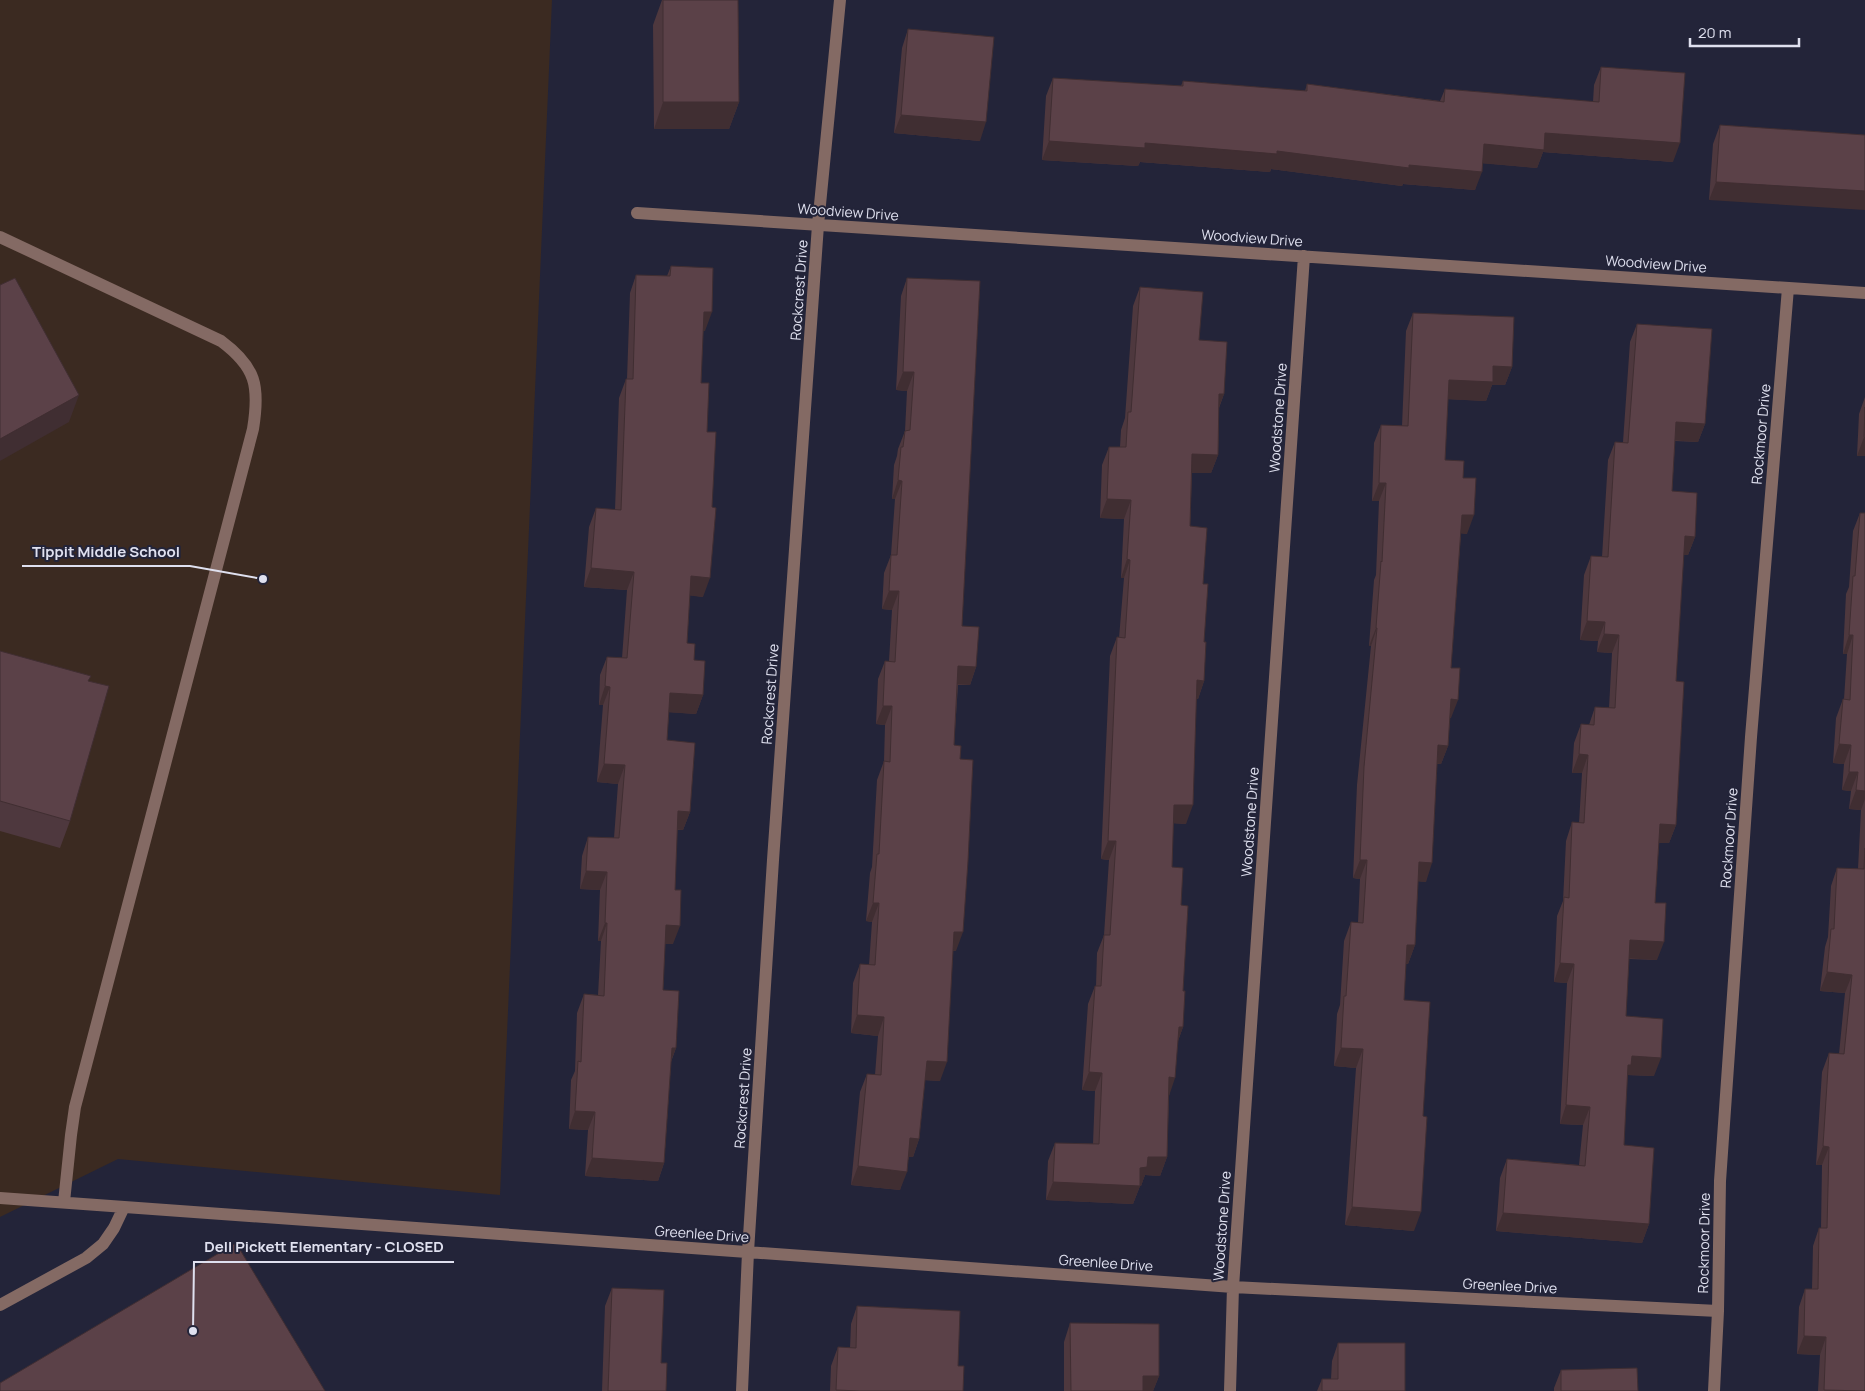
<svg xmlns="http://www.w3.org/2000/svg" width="1865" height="1391" font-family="Manrope,sans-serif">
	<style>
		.education { fill: #3b2a21 }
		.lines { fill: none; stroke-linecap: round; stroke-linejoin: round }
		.minor { stroke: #846a64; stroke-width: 12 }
		.wall { fill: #4e383e }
		.shaded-wall { fill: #402e32 }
		.building { fill: #5b4148; stroke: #402e32 }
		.labels { text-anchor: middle; stroke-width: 4; stroke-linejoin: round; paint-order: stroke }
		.street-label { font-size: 14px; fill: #dfe0ef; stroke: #232439 }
		.leader { fill: none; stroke: #dfe0ef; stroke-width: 2 }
		.callout-dot { fill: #dfe0ef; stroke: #232439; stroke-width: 2 }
		.callout-label { font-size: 15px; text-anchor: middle; font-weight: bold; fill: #dfe0ef; stroke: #232439; stroke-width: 4; stroke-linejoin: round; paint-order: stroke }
	</style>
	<rect width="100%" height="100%" fill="#232439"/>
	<!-- education -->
	<path class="education" d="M 0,0 L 552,0 L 500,1195 L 118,1159 L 0,1217 Z"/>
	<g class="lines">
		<!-- minor -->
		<path class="minor" d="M 637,213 L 1865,293
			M 0,237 L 221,341 C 256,367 260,386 253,429 L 75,1107 L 71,1135 L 64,1202
			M 0,1198 L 1233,1287 L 1718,1311
			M 0,1305 L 86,1258 L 103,1244 L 114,1228 L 124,1207
			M 742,1391 L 748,1252 L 773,860 L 818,225 L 840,0
			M 1230,1391 L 1233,1287 L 1304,256
			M 1714,1391 L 1718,1311 L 1720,1181 L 1751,737 L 1788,288"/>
	</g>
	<!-- wall -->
	<path class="wall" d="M 662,0 L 738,0 L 739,102 L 729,129 L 654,129 L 653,25 Z
		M 908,29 L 980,141 L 894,133 L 902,48 Z
		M 1601,67 L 1673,162 L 1543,152 L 1537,168 L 1482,163 L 1475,190 L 1403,184 L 1402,186 L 1271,169 L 1270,172 L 1140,162 L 1138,166 L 1042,160 L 1046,96 L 1053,78 L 1181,86 L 1183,81 L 1305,91 L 1307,84 L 1440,101 L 1445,89 L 1593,102 L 1594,85 Z
		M 1720,125 L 1865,135 L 1709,200 L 1713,144 Z
		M 671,266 L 705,331 L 703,331 L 701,383 L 707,432 L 703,597 L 690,595 L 687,643 L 694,660 L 703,695 L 696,714 L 669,712 L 667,740 L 690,812 L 683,830 L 677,830 L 673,944 L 665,944 L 663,990 L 676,1048 L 671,1062 L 664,1163 L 658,1181 L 585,1176 L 588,1130 L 569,1129 L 571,1080 L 575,1071 L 577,1013 L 584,994 L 598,995 L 601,941 L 598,941 L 600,890 L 580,889 L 582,856 L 588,837 L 614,838 L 618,784 L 597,782 L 603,705 L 599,705 L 600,675 L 607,657 L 622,658 L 627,590 L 584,587 L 589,527 L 596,508 L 615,510 L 619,398 L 626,379 L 627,379 L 630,293 L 636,275 L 667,276 Z
		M 907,278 L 962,626 L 976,667 L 970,685 L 958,685 L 954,745 L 960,759 L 956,951 L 953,951 L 940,1081 L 925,1080 L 919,1139 L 913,1157 L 909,1157 L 900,1190 L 851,1185 L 860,1092 L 867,1074 L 875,1075 L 878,1036 L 851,1033 L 853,983 L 860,964 L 869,965 L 872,922 L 866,921 L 870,873 L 872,867 L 877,780 L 884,761 L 885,725 L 876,724 L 878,679 L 885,661 L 889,661 L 892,610 L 882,609 L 884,573 L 891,555 L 895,499 L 892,499 L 894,465 L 897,456 L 898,449 L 905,431 L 907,391 L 896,390 L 901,296 Z
		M 1140,287 L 1199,340 L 1224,394 L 1219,408 L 1218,455 L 1211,473 L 1192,473 L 1190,526 L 1203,584 L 1204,681 L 1198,699 L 1196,699 L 1186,824 L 1173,823 L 1172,867 L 1181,905 L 1183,1027 L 1178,1041 L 1169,1096 L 1167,1157 L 1160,1176 L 1145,1175 L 1141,1186 L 1140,1186 L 1133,1204 L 1046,1200 L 1048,1161 L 1055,1143 L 1093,1144 L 1095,1091 L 1082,1090 L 1088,1004 L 1095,986 L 1096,986 L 1097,953 L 1104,935 L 1109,860 L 1101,859 L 1110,656 L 1117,637 L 1119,638 L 1124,578 L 1121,578 L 1124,519 L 1100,518 L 1102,465 L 1109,447 L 1120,447 L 1121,430 L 1125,418 L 1133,306 Z
		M 1413,313 L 1512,367 L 1505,385 L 1492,385 L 1486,401 L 1448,399 L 1445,460 L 1463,478 L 1467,534 L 1461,533 L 1451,668 L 1451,718 L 1450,718 L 1448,746 L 1441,764 L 1437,764 L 1426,882 L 1418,881 L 1415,945 L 1408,964 L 1406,964 L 1404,1000 L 1414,1231 L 1345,1225 L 1356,1068 L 1334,1066 L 1337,1014 L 1340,1005 L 1344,941 L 1351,922 L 1358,923 L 1360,879 L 1353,878 L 1357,785 L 1371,646 L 1369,646 L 1374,580 L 1376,575 L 1379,501 L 1372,501 L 1374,443 L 1381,425 L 1402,426 L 1406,331 Z
		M 1637,324 L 1705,424 L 1698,442 L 1675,441 L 1672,491 L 1695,537 L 1688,555 L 1683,555 L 1676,681 L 1676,825 L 1669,843 L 1659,843 L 1655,903 L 1657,960 L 1629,959 L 1626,1016 L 1654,1076 L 1627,1075 L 1624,1145 L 1649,1224 L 1642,1243 L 1496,1231 L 1500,1178 L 1507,1159 L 1579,1165 L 1583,1125 L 1560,1124 L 1567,983 L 1554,982 L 1557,916 L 1563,901 L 1566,841 L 1572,822 L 1579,823 L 1582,773 L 1572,773 L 1574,743 L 1581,724 L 1589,725 L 1595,707 L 1609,708 L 1612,653 L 1597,652 L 1598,641 L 1580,640 L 1584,575 L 1591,556 L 1602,557 L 1608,460 L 1615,442 L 1623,442 L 1630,342 Z
		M 1865,397 L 1865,456 L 1857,456 L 1859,414 Z
		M 1860,513 L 1865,513 L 1865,1391 L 1818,1391 L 1820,1355 L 1797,1354 L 1799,1307 L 1805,1289 L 1812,1289 L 1813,1246 L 1819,1228 L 1821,1228 L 1822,1165 L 1816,1165 L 1822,1072 L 1829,1053 L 1839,1054 L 1845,993 L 1820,991 L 1825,947 L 1828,937 L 1831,886 L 1837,868 L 1858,869 L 1861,810 L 1849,809 L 1851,791 L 1842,790 L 1844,764 L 1833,763 L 1836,718 L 1843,699 L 1844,699 L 1847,654 L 1843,654 L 1846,594 L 1849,587 L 1853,531 Z
		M 0,651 L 89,681 L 70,821 L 60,848 L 0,831 Z
		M 612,1288 L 661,1363 L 666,1391 L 602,1391 L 605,1306 Z
		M 857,1306 L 958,1366 L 963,1391 L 830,1391 L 831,1366 L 838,1347 L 850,1348 L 851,1324 Z
		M 1070,1323 L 1159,1376 L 1153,1391 L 1064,1391 L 1064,1342 Z
		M 1338,1343 L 1405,1391 L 1317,1391 L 1322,1379 L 1331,1379 L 1332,1361 Z
		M 1561,1370 L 1638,1391 L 1554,1391 L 1554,1388 Z"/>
	<!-- shaded-wall -->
	<path class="shaded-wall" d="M 663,102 L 739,102 L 729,129 L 654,129 Z
		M 901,115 L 986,122 L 980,141 L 894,133 Z
		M 1545,133 L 1680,143 L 1673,162 L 1543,152 L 1537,168 L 1478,163 L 1484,144 Z
		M 1049,141 L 1145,143 L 1277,151 L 1482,172 L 1475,190 L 1403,184 L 1402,186 L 1271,169 L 1270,172 L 1140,162 L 1138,166 L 1042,160 Z
		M 1716,182 L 1865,191 L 1865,210 L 1709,200 Z
		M 704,312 L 712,312 L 705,331 L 697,330 Z
		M 1493,366 L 1512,367 L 1505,385 L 1492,385 L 1486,401 L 1442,399 L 1449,380 Z
		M 903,372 L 914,372 L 907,391 L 896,390 Z
		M 1219,394 L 1224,394 L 1217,412 Z
		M 79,395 L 69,422 L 0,461 L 0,439 Z
		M 1676,422 L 1705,424 L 1698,442 L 1669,440 Z
		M 1864,437 L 1865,438 L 1865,456 L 1857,456 Z
		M 1192,454 L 1218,455 L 1211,473 L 1185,473 Z
		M 898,480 L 902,481 L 895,499 L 892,499 Z
		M 1379,483 L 1386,483 L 1379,501 L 1372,501 Z
		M 1107,499 L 1131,500 L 1124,519 L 1100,518 Z
		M 1462,515 L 1474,515 L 1467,534 L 1455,533 Z
		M 1685,536 L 1695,537 L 1688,555 L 1678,555 Z
		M 1127,559 L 1130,560 L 1124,578 L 1121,578 Z
		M 591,568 L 634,572 L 627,590 L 584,587 Z
		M 691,576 L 710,578 L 703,597 L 684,595 Z
		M 889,591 L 899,591 L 892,610 L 882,609 Z
		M 1587,621 L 1605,622 L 1598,641 L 1580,640 Z
		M 1376,628 L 1377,628 L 1371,646 L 1369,646 Z
		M 1604,634 L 1619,635 L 1612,653 L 1597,652 Z
		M 1849,635 L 1853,635 L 1847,654 L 1843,654 Z
		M 958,666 L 976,667 L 970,685 L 952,684 Z
		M 1197,680 L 1204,681 L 1198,699 L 1190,699 Z
		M 605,686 L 610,687 L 603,705 L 599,705 Z
		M 670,693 L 703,695 L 696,714 L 664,712 Z
		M 1451,699 L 1458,700 L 1451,718 L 1444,718 Z
		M 883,706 L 892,706 L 885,725 L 876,724 Z
		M 1839,744 L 1851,745 L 1844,764 L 1833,763 Z
		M 1438,745 L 1448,746 L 1441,764 L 1431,763 Z
		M 1579,754 L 1588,755 L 1582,773 L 1572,773 Z
		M 604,764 L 625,765 L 618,784 L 597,782 Z
		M 1849,772 L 1858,772 L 1851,791 L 1842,790 Z
		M 1856,790 L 1865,791 L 1865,799 L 1861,810 L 1849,809 Z
		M 1174,805 L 1193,805 L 1186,824 L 1167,823 Z
		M 678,811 L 690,812 L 683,830 L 671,829 Z
		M 1660,824 L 1676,825 L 1669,843 L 1654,843 Z
		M 1108,841 L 1116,841 L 1109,860 L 1101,859 Z
		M 1360,860 L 1367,860 L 1360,879 L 1353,878 Z
		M 1419,862 L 1432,863 L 1426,882 L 1412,881 Z
		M 586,871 L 607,872 L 600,890 L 580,889 Z
		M 873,903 L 879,903 L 872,922 L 866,921 Z
		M 605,923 L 607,923 L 601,941 L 598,941 Z
		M 666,925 L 680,926 L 673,944 L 659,944 Z
		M 954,932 L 963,932 L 956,951 L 947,950 Z
		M 1630,940 L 1664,942 L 1657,960 L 1623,958 Z
		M 1407,945 L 1415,945 L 1408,964 L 1401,963 Z
		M 1560,963 L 1574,964 L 1567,983 L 1554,982 Z
		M 1827,972 L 1852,975 L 1845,993 L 1820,991 Z
		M 857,1015 L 884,1017 L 878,1036 L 851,1033 Z
		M 1179,1027 L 1183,1027 L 1176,1046 Z
		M 672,1048 L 676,1048 L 669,1066 Z
		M 1341,1048 L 1363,1049 L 1356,1068 L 1334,1066 Z
		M 1632,1056 L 1661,1058 L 1654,1076 L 1627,1075 L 1628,1065 Z
		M 927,1061 L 947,1062 L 940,1081 L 921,1080 Z
		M 1089,1072 L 1102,1073 L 1095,1091 L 1082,1090 Z
		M 1169,1077 L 1175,1078 L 1169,1096 Z
		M 1566,1105 L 1590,1107 L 1583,1125 L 1560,1124 Z
		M 575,1111 L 595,1112 L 588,1130 L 569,1129 Z
		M 910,1138 L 919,1139 L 913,1157 L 904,1157 Z
		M 1823,1146 L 1829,1147 L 1822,1165 L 1816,1165 Z
		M 1148,1157 L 1167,1157 L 1160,1176 L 1145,1175 L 1141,1186 L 1140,1186 L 1133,1204 L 1046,1200 L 1053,1182 L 1140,1168 Z
		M 592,1158 L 664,1163 L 658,1181 L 585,1176 Z
		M 858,1166 L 907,1172 L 900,1190 L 851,1185 Z
		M 1352,1207 L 1421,1212 L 1414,1231 L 1345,1225 Z
		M 1503,1213 L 1649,1224 L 1642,1243 L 1496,1231 Z
		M 1804,1336 L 1826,1337 L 1820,1355 L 1797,1354 Z
		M 1143,1376 L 1159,1376 L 1153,1391 L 1138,1391 Z"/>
	<!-- building -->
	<path class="building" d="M 663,0 L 738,0 L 739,102 L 663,102 Z
		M 908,29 L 994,37 L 986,122 L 901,115 Z
		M 1601,67 L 1685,73 L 1680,143 L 1545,133 L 1544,150 L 1484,144 L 1482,172 L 1409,165 L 1409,168 L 1277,151 L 1277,154 L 1145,143 L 1145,148 L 1049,141 L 1053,78 L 1183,86 L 1183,81 L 1307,91 L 1307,84 L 1444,102 L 1445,89 L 1599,102 Z
		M 1720,125 L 1865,135 L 1865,191 L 1716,182 Z
		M 671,266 L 713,268 L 712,312 L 704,312 L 701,383 L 709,383 L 707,432 L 716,432 L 712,507 L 716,508 L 710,578 L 691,576 L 687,643 L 695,644 L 694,660 L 705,661 L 703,695 L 670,693 L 667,740 L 695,743 L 690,812 L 678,811 L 675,890 L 681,890 L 680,926 L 666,925 L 663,990 L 679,991 L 676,1048 L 672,1048 L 664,1163 L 592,1158 L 595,1112 L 575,1111 L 578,1061 L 581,1062 L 584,994 L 604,996 L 607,923 L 605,923 L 607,872 L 586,871 L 588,837 L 619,838 L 625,765 L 604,764 L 610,687 L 605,686 L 607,657 L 627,658 L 634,572 L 591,568 L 596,508 L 621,510 L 626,379 L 633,379 L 636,275 L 670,276 Z
		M 15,278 L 79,395 L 0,439 L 0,285 Z
		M 907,278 L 980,281 L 962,626 L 979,627 L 976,667 L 958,666 L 954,745 L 961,746 L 960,759 L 973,760 L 968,861 L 963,932 L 954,932 L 947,1062 L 927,1061 L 919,1139 L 910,1138 L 907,1172 L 858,1166 L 867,1074 L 881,1075 L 884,1017 L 857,1015 L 860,964 L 875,965 L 879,903 L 873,903 L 877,854 L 879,854 L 884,761 L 890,762 L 892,706 L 883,706 L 885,661 L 895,662 L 899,591 L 889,591 L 891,555 L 897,555 L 902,481 L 898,480 L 901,447 L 903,447 L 905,431 L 910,430 L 914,372 L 903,372 Z
		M 1140,287 L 1203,292 L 1199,340 L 1227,342 L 1224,394 L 1219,394 L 1218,455 L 1192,454 L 1190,526 L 1207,528 L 1203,584 L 1208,584 L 1204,642 L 1206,642 L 1204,681 L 1197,680 L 1193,805 L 1174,805 L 1172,867 L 1183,868 L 1181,905 L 1188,906 L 1183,991 L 1185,991 L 1183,1027 L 1179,1027 L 1175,1078 L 1169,1077 L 1167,1157 L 1148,1157 L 1147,1167 L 1140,1168 L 1140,1186 L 1053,1182 L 1055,1143 L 1099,1144 L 1102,1073 L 1089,1072 L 1095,986 L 1101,986 L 1104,935 L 1110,935 L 1116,841 L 1108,841 L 1117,637 L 1125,638 L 1130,560 L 1127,559 L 1131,500 L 1107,499 L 1109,447 L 1126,447 L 1128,412 L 1131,412 Z
		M 1413,313 L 1514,317 L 1512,367 L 1493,366 L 1493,382 L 1449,380 L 1445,460 L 1464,461 L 1463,478 L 1476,478 L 1474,515 L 1462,515 L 1451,668 L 1460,668 L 1458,700 L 1451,699 L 1448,746 L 1438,745 L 1432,863 L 1419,862 L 1415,945 L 1407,945 L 1404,1000 L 1430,1002 L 1423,1116 L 1427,1117 L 1421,1212 L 1352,1207 L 1363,1049 L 1341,1048 L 1344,996 L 1346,996 L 1351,922 L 1363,923 L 1367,860 L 1360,860 L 1364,767 L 1377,628 L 1376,628 L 1381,561 L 1382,562 L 1386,483 L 1379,483 L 1381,425 L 1408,426 Z
		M 1637,324 L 1712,329 L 1705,424 L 1676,422 L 1672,491 L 1697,493 L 1695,537 L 1685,536 L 1676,681 L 1684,682 L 1676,825 L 1660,824 L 1655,903 L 1666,903 L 1664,942 L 1630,940 L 1626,1016 L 1663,1019 L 1661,1058 L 1632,1056 L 1631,1065 L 1628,1065 L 1624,1145 L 1654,1148 L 1649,1224 L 1503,1213 L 1507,1159 L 1585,1166 L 1590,1107 L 1566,1105 L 1574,964 L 1560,963 L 1564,897 L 1569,898 L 1572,822 L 1584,823 L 1588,755 L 1579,754 L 1581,724 L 1594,725 L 1595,707 L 1615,708 L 1619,635 L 1604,634 L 1605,622 L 1587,621 L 1591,556 L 1608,557 L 1615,442 L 1628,443 Z
		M 1865,407 L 1865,438 L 1864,437 Z
		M 1860,513 L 1865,513 L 1865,791 L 1856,790 L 1858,772 L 1849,772 L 1851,745 L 1839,744 L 1843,699 L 1850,700 L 1853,635 L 1849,635 L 1853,576 L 1855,576 Z
		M 0,651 L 91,676 L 88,681 L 109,686 L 70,821 L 0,801 Z
		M 1865,848 L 1865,1391 L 1824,1390 L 1826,1337 L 1804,1336 L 1805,1289 L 1818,1289 L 1819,1228 L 1827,1228 L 1829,1147 L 1823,1146 L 1829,1053 L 1844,1054 L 1852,975 L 1827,972 L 1831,929 L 1834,929 L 1837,868 L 1864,869 Z
		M 236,1243 L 325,1391 L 0,1391 L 0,1383 Z
		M 612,1288 L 664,1290 L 661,1363 L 667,1363 L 666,1391 L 608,1391 Z
		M 857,1306 L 960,1311 L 958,1366 L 964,1366 L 963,1391 L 860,1391 L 836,1390 L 838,1347 L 856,1348 Z
		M 1070,1323 L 1159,1324 L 1159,1376 L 1143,1376 L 1143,1391 L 1071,1391 Z
		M 1338,1343 L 1405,1343 L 1405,1391 L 1322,1391 L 1322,1379 L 1338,1379 Z
		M 1637,1368 L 1638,1391 L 1561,1391 L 1561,1370 Z"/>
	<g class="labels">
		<!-- street labels -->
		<g class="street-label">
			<text transform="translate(848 212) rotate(4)" y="5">Woodview Drive</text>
			<text transform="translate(1252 238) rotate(4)" y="5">Woodview Drive</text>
			<text transform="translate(1656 264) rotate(4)" y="5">Woodview Drive</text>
			<text transform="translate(799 290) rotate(-86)" y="5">Rockcrest Drive</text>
			<text transform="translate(1278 418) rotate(-86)" y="5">Woodstone Drive</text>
			<text transform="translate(1761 434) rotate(-85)" y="5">Rockmoor Drive</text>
			<text transform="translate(770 694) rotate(-86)" y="5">Rockcrest Drive</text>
			<text transform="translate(1250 822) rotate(-86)" y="5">Woodstone Drive</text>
			<text transform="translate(1729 838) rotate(-86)" y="5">Rockmoor Drive</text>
			<text transform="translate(743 1098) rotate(-86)" y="5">Rockcrest Drive</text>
			<text transform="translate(1222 1226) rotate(-86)" y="5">Woodstone Drive</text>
			<text transform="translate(702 1234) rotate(4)" y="5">Greenlee Drive</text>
			<text transform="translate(1704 1243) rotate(-89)" y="5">Rockmoor Drive</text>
			<text transform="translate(1106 1263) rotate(4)" y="5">Greenlee Drive</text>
			<text transform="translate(1510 1286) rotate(3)" y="5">Greenlee Drive</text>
		</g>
	</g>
	<!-- callouts -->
	<path class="leader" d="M263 579L190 566H22M193 1331L194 1262H454"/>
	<g class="callout-dot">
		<circle cx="263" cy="579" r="5"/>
		<circle cx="193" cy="1331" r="5"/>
	</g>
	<g class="callout-label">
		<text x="106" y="557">Tippit Middle School</text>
		<text x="324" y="1252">Dell Pickett Elementary - CLOSED</text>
	</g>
	<!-- scale -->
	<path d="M1690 38v8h109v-8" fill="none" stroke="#dfe0ef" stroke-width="2.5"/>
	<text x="1698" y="38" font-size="15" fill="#dfe0ef" stroke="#232439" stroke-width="4" paint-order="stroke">20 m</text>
</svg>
